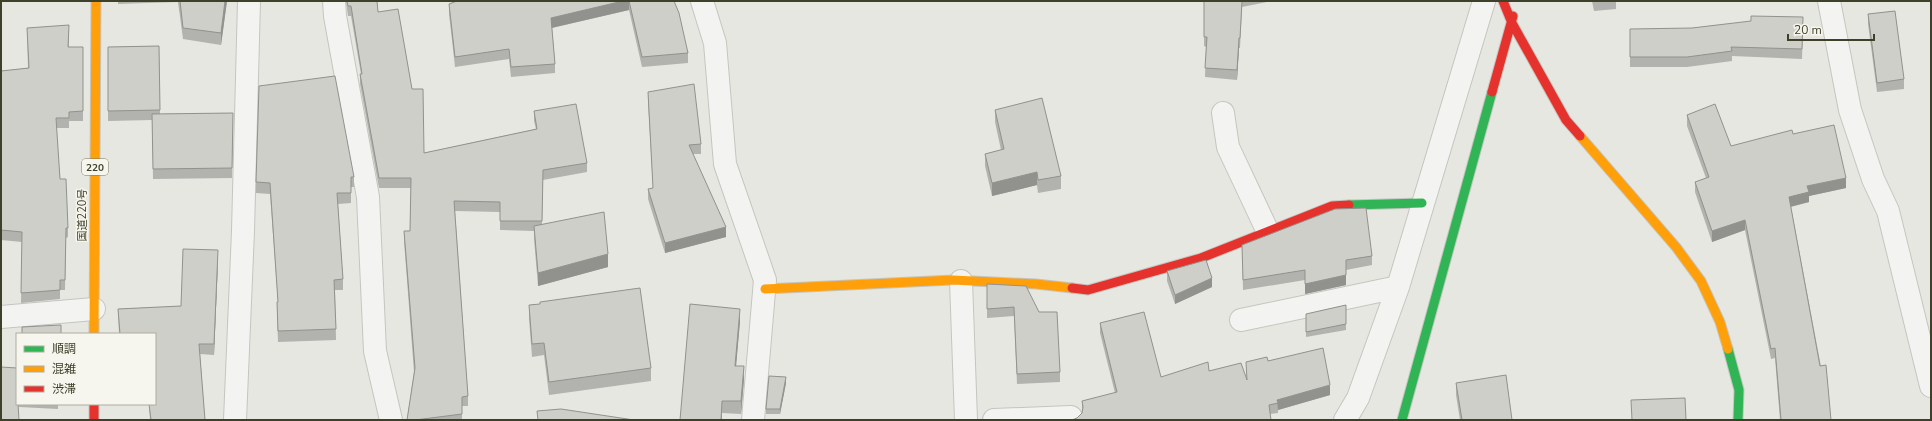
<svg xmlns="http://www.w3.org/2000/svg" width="1932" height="421" font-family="'Nunito Sans','Noto Sans JP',sans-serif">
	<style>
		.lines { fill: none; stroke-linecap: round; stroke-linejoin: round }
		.street-casing { stroke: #c5c5c0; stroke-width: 24 }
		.fast-casing { stroke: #c5c5c0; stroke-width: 11 }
		.slow-casing { stroke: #c5c5c0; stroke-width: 11 }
		.jam-casing { stroke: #c5c5c0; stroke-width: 11 }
		.street { stroke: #f3f3f1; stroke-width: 22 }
		.fast { stroke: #30b455; stroke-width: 9 }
		.slow { stroke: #ff9f0a; stroke-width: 9 }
		.jam { stroke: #e5322d; stroke-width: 9 }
		.wall { fill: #b2b2ae }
		.shaded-wall { fill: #91918d }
		.building { fill: #cfcfca; stroke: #91918d }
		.labels { text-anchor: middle; stroke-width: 3; stroke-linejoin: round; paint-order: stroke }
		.shield { fill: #f6f6ef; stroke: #767764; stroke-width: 1 }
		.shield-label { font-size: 10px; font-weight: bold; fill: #3f4029 }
		.street-label { font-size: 11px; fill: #3f4029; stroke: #f6f6ef }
	</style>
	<rect width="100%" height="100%" fill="#e7e7e2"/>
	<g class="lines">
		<!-- street casing -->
		<g class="street-casing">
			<path id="street" d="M 334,1 L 335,16 L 368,197 L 375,351 L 391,420
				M 702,1 L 715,43 L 725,164 L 765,280 L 753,420
				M 1829,1 L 1850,110 L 1873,179 L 1888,211 L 1931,386
				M 1223,113 L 1228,147 L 1268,232
				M 961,281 L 966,420
				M 1,317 L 94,309
				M 1241,320 L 1398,287
				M 235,420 L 243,231 L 249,1
				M 994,420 L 1071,417
				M 1345,420 L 1358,398 L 1398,287 L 1484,1"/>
		</g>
		<!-- fast casing -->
		<g class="fast-casing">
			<path id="fast" d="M 1349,205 L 1422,203
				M 1728,349 L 1739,390 L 1738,420
				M 1402,420 L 1492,92"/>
		</g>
		<!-- slow casing -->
		<g class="slow-casing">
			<path id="slow" d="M 1580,136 L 1676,247 L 1701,281 L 1720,322 L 1728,349
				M 765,289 L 953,280 L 1036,284 L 1072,288
				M 94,334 L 96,1"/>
		</g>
		<!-- jam casing -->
		<g class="jam-casing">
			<path id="jam" d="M 1503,1 L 1512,23 L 1566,120 L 1580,136
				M 1492,92 L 1513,16
				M 1072,288 L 1088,290 L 1201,258 L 1332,206 L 1349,205
				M 94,404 L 94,420"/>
		</g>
		<!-- street -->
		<use href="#street" class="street"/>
		<!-- fast -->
		<use href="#fast" class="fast"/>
		<!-- slow -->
		<use href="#slow" class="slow"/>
		<!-- jam -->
		<use href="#jam" class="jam"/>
	</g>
	<!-- wall -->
	<path class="wall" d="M 118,1 L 227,1 L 221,45 L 183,39 L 178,2 L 118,4 Z
		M 346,1 L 377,1 L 378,12 L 412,89 L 424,153 L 536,129 L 534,121 L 534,111 L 587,163 L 587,172 L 543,180 L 542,224 L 608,267 L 538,286 L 534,239 L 534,231 L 500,230 L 500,212 L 455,211 L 468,396 L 468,406 L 462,406 L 462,420 L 407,420 L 414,372 L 404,241 L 404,231 L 410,231 L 411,188 L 379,188 L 360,84 L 360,74 L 361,74 L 351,16 L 348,16 Z
		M 457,1 L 674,1 L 688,53 L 688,63 L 642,67 L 629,10 L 552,28 L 555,64 L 555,73 L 511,77 L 509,59 L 455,67 L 449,14 L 449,4 Z
		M 1204,1 L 1272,1 L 1242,7 L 1240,48 L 1239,48 L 1237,80 L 1205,77 L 1206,47 L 1204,46 Z
		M 1592,1 L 1616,1 L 1616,9 L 1594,11 Z
		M 1868,14 L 1904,79 L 1904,89 L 1877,92 L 1868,24 Z
		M 1803,27 L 1802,59 L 1732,56 L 1732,61 L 1687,67 L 1630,67 L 1630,39 Z
		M 27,28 L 69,35 L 68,47 L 83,47 L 83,121 L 69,121 L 69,128 L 56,128 L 60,179 L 68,228 L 68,237 L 66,238 L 65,290 L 60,290 L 60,299 L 21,303 L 22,242 L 1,240 L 1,71 L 28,68 Z
		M 159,46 L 160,114 L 233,113 L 232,178 L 153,179 L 152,120 L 108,121 L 108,47 Z
		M 648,92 L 701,144 L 701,154 L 693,154 L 726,237 L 665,253 L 648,199 L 648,189 L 653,188 L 648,102 Z
		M 995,110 L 1061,176 L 1061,189 L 1038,193 L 1037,185 L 992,196 L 985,166 L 985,154 L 1001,150 L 995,122 Z
		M 1687,115 L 1731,146 L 1793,134 L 1846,188 L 1809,196 L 1809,202 L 1791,207 L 1831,420 L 1780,420 L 1775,358 L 1771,359 L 1745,230 L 1712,242 L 1695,192 L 1695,182 L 1706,178 L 1687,126 Z
		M 354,177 L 354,187 L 351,187 L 351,203 L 338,204 L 343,279 L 343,290 L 335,290 L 336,340 L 278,342 L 277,313 L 277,302 L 278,302 L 270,194 L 256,193 L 256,182 Z
		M 1242,245 L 1372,256 L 1372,265 L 1346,270 L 1346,285 L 1305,294 L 1305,280 L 1243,290 Z
		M 218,261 L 214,355 L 200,354 L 205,420 L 150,420 L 149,404 L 155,404 L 155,334 L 119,334 L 118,309 L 181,306 Z
		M 1167,271 L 1212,287 L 1175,304 L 1167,281 Z
		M 987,284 L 1026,286 L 1060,372 L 1060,382 L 1017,384 L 1014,316 L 987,318 Z
		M 529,305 L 651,368 L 651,381 L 549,395 L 544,355 L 532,357 L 529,318 Z
		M 1346,305 L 1346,330 L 1306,337 L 1306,314 Z
		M 740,321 L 736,366 L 744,379 L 741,414 L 722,413 L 722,420 L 680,420 Z
		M 1100,323 L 1161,377 L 1209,371 L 1246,379 L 1268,361 L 1330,395 L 1278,410 L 1278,413 L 1270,414 L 1072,420 L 1077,418 L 1082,413 L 1082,401 L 1115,393 L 1100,333 Z
		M 786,383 L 780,414 L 766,414 L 766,409 Z
		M 1456,383 L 1512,420 L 1460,420 L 1456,395 Z
		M 17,404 L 58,404 L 58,409 L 19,407 Z"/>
	<!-- shaded-wall -->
	<path class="shaded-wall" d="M 225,1 L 227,1 L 221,45 L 221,33 Z
		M 623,1 L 629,1 L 629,10 L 551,28 L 551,18 Z
		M 69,25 L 69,35 L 68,57 L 68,47 Z
		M 1239,38 L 1239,48 L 1237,80 L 1237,70 Z
		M 1037,172 L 1037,185 L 992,196 L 992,183 Z
		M 1846,178 L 1846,188 L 1809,196 L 1809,202 L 1789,207 L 1789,197 L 1807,186 Z
		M 1745,220 L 1745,230 L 1712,242 L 1712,231 Z
		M 726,227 L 726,237 L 665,253 L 665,243 Z
		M 218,250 L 218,261 L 214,355 L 214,344 Z
		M 608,254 L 608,267 L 538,286 L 538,273 Z
		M 1346,275 L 1346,285 L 1305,294 L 1305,284 Z
		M 1212,278 L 1212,287 L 1175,304 L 1175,295 Z
		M 740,309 L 740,321 L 735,378 L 735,366 Z
		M 744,366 L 744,379 L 741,414 L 741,401 Z
		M 786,377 L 786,383 L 780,414 L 780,409 Z
		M 1330,385 L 1330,395 L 1278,410 L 1277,400 Z
		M 722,401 L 722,420 L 721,420 Z"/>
	<!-- building -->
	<path class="building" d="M 180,1 L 225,1 L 221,33 L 183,28 Z
		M 347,1 L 377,1 L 378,12 L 398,9 L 412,89 L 423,89 L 424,153 L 537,129 L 534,111 L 576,104 L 587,163 L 543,170 L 542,221 L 500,221 L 500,202 L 454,201 L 468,396 L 462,397 L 462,414 L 415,420 L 407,420 L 415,368 L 404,231 L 410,231 L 411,178 L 379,178 L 360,74 L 362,74 L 351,6 L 348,6 Z
		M 457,1 L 623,1 L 551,18 L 555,64 L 511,67 L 509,49 L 455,57 L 449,4 Z
		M 629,1 L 674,1 L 679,13 L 688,53 L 642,57 Z
		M 1204,1 L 1242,1 L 1240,38 L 1239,38 L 1237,70 L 1205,68 L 1207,37 L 1204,37 Z
		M 1895,11 L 1904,79 L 1877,83 L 1868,14 Z
		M 1751,16 L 1803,17 L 1802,49 L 1731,47 L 1732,51 L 1687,57 L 1630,57 L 1630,29 L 1692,28 L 1751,21 Z
		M 69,25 L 68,47 L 83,47 L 83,111 L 69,112 L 69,118 L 56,118 L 60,179 L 66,179 L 68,228 L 66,228 L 65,280 L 60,280 L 60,290 L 21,293 L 22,232 L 1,230 L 1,71 L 29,68 L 27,28 Z
		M 159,46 L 160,110 L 108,111 L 108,47 Z
		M 335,76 L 354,177 L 351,177 L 351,193 L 337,193 L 343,279 L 334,280 L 336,329 L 278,331 L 277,302 L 278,302 L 270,183 L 256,182 L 259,86 Z
		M 694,84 L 701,144 L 689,145 L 726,227 L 665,243 L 648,189 L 653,188 L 648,92 Z
		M 1042,98 L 1061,176 L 1038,180 L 1037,172 L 992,183 L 985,154 L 1004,149 L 995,110 Z
		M 1715,104 L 1731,146 L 1792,130 L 1793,134 L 1834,125 L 1846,178 L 1807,186 L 1809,192 L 1789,197 L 1820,366 L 1826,365 L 1831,420 L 1781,420 L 1775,348 L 1771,349 L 1745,220 L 1712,231 L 1695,182 L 1709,177 L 1687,115 Z
		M 233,113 L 232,168 L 153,169 L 152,114 Z
		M 1366,208 L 1372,256 L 1346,260 L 1346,275 L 1305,284 L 1305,270 L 1243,280 L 1242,245 L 1335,209 Z
		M 604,212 L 608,254 L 538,273 L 534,226 Z
		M 183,249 L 218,250 L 214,344 L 199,344 L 205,420 L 151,420 L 149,404 L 155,404 L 155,334 L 120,334 L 118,309 L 181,306 Z
		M 1206,260 L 1212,278 L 1175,295 L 1167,271 Z
		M 987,284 L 1026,286 L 1039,312 L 1057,312 L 1060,372 L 1017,374 L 1014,307 L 987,309 Z
		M 640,288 L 651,368 L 549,382 L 544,343 L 532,344 L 529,305 L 540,304 L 540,302 Z
		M 690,304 L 740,309 L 735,366 L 744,366 L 741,401 L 722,401 L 721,420 L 680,420 Z
		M 1346,305 L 1346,324 L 1306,332 L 1306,314 Z
		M 1144,312 L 1161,377 L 1208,362 L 1209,371 L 1241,363 L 1247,380 L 1246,362 L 1267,357 L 1268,361 L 1323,348 L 1330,385 L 1277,400 L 1278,403 L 1269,405 L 1271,420 L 1055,420 L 1072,420 L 1077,418 L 1082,413 L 1083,407 L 1082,401 L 1117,392 L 1100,323 Z
		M 61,325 L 61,334 L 22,334 L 22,327 Z
		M 1,367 L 17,368 L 17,404 L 18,404 L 19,420 L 1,420 Z
		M 1506,375 L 1512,420 L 1462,420 L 1456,383 Z
		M 769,376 L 786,377 L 780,409 L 766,409 Z
		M 1685,398 L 1686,420 L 1632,420 L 1631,400 Z
		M 561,409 L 634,420 L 538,420 L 537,411 Z"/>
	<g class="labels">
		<!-- shield labels -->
		<rect class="shield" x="82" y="159" width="26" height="16" rx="3"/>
		<g class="shield-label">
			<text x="95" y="171">220</text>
		</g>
		<!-- street labels -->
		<g class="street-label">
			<text transform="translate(82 215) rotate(-90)" y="4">国道220号</text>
		</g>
	</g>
	<!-- border -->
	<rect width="1932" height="421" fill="none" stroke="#3f4029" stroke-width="4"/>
	<!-- legend -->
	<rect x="16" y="333" width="140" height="72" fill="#f6f6ef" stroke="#adada0"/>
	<rect x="24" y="346" width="20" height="6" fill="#30b455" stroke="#adada0"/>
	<text x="52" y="353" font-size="12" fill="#3f4029">順調</text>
	<rect x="24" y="366" width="20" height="6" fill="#ff9f0a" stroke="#adada0"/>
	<text x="52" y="373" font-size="12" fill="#3f4029">混雑</text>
	<rect x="24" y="386" width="20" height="6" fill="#e5322d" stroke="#adada0"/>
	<text x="52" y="393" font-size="12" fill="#3f4029">渋滞</text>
	<!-- scale -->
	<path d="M1788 34v6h86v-6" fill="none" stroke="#3f4029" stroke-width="2"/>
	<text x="1794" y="34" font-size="12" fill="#3f4029" stroke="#f6f6ef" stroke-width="3" paint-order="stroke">20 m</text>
</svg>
